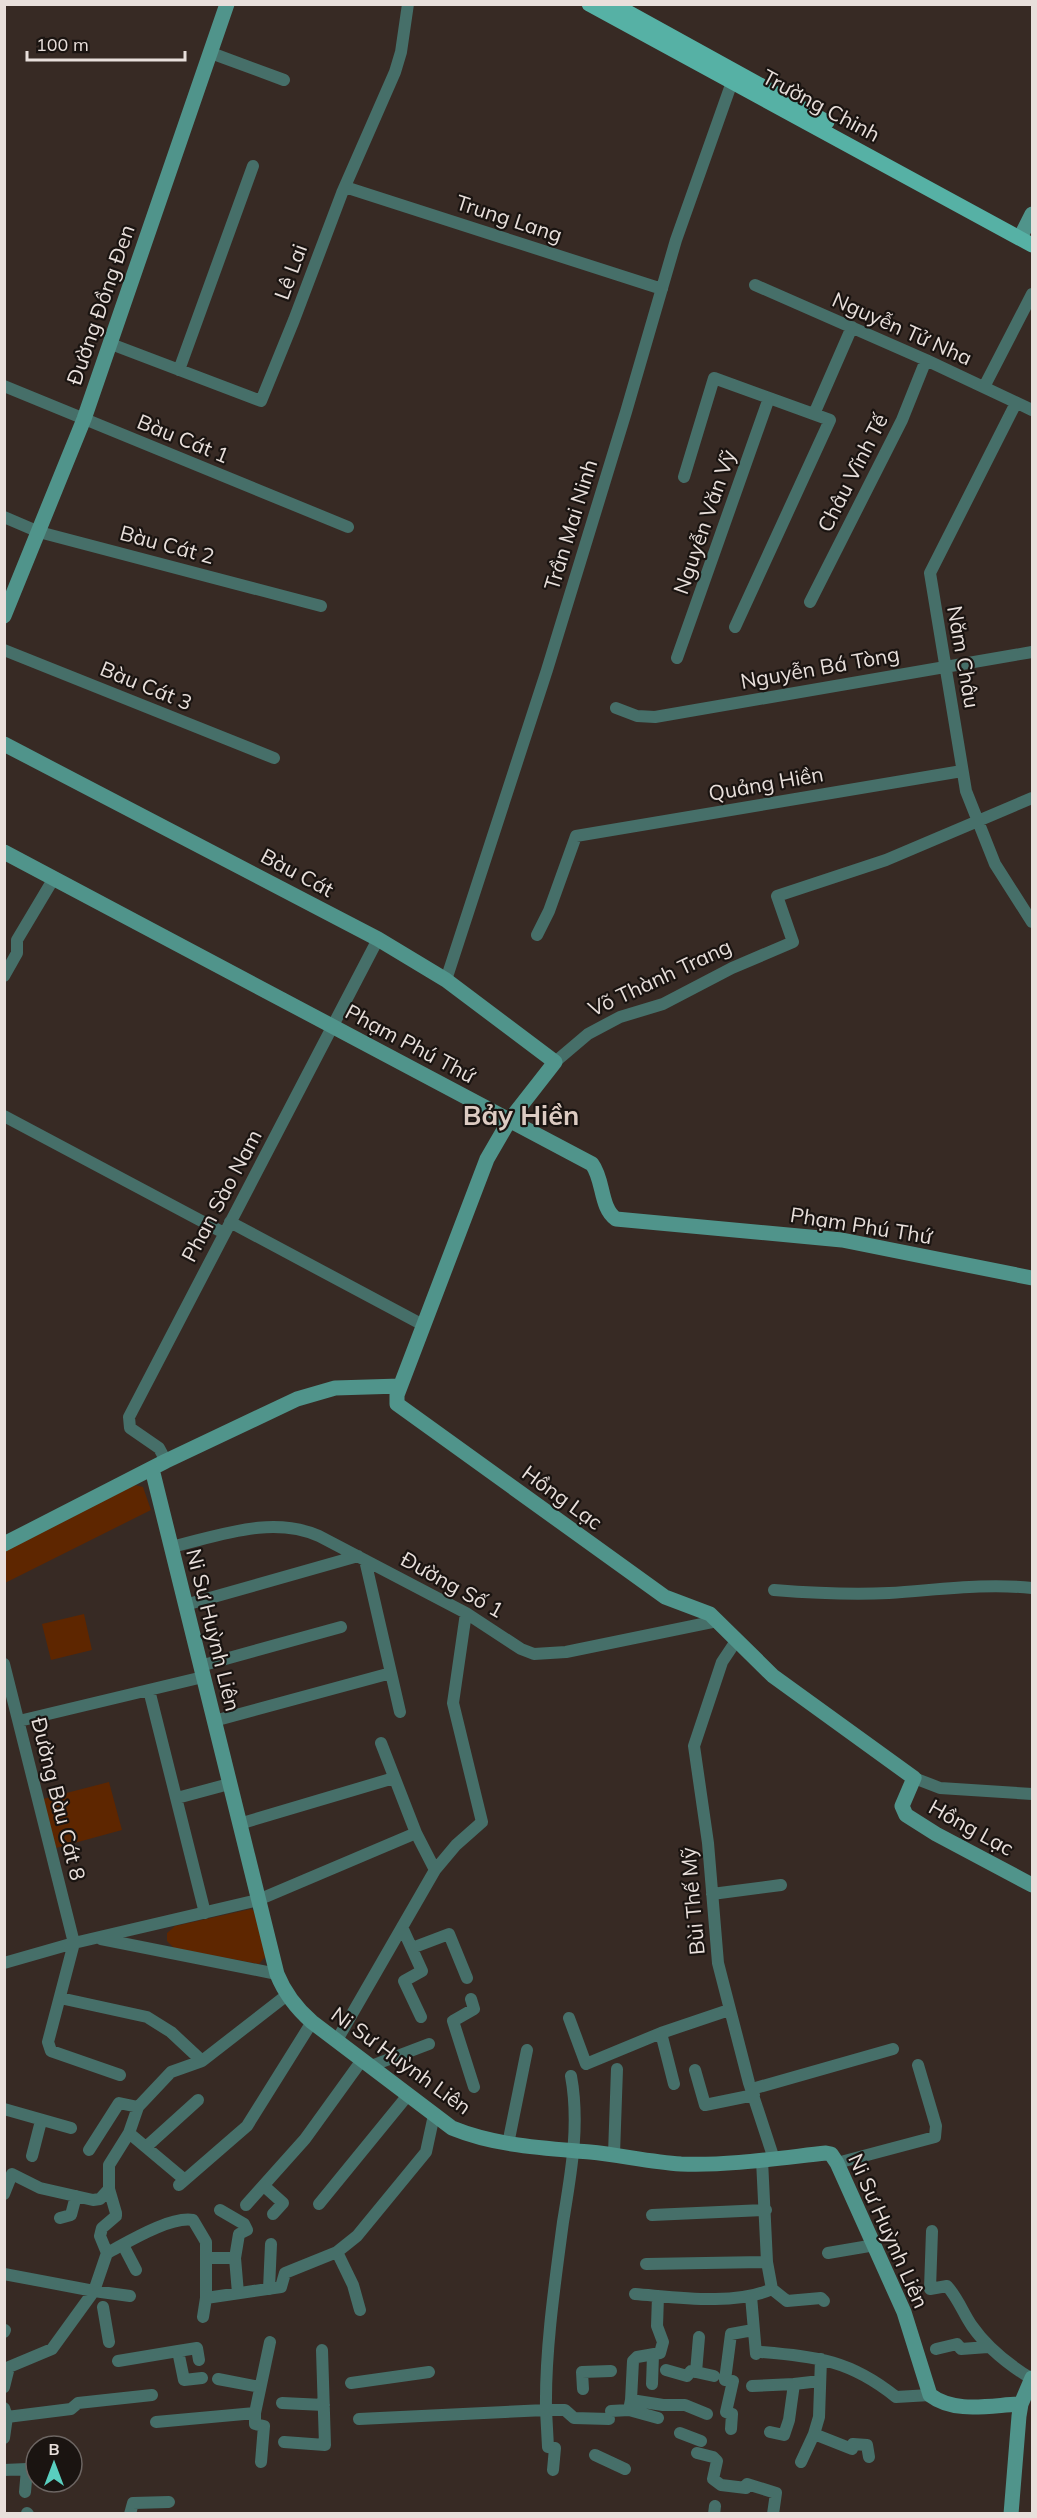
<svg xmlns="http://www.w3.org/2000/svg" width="1037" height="2518" font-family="Mulish,sans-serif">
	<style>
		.green { fill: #5e2600 }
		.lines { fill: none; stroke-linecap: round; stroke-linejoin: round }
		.street { stroke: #466f69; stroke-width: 12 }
		.secondary { stroke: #50948b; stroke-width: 15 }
		.primary { stroke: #56b1a5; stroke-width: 15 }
		.labels { text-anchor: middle; stroke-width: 4.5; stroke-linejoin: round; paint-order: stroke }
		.street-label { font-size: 21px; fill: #e8dfdb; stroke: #1a1411 }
		.district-label { font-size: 27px; font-weight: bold; fill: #dccbc2; stroke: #1a1411 }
	</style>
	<rect width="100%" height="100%" fill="#372a24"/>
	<!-- green -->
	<path class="green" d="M 135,1485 L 143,1487 L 151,1510 L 5,1583 L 5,1550 Z
		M 84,1614 L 92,1650 L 51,1660 L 42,1624 Z
		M 109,1782 L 122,1830 L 56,1848 L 43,1799 Z
		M 251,1909 L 254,1911 L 266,1956 L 259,1964 L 174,1948 L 167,1941 L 167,1933 L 175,1926 Z"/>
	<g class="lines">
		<!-- street -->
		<path class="street" d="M 211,53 L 284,80
			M 345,187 L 662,289
			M 755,285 L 926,360 L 1032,410
			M 111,344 L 261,401 L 294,320 L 342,193 L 395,72 L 401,52 L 408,4
			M 179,370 L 253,166
			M 4,386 L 348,527
			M 984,387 L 1032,294
			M 1016,403 L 930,573 L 966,791 L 995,864 L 1032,922
			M 814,414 L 852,327
			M 684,477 L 714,378 L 830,420 L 735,627
			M 4,517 L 39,532 L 321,606
			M 810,602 L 902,420 L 926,360
			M 4,650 L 274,758
			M 677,658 L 769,398
			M 616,708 L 637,716 L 655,717 L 1032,652
			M 537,935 L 549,911 L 576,836 L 962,771
			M 4,976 L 17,953 L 17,940 L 54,878
			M 446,980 L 547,670 L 626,412 L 676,240 L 732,82
			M 555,1062 L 588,1034 L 620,1017 L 663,1004 L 732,968 L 793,942 L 777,896 L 886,860 L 1032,798
			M 4,1116 L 224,1233
			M 230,1222 L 423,1325
			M 166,1461 L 159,1448 L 130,1428 L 129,1417 L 378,939
			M 171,1547 C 219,1536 271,1515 319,1536 L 466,1613 L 521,1649 L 534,1654 L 566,1652 L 717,1621
			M 365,1560 L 400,1712
			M 774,1590 C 812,1593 851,1595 889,1593 C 938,1590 984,1583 1032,1588
			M 185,1605 L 358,1556
			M 736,1641 L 722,1662 L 694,1746 L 708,1843 L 718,1963 L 749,2083 L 774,2159
			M 4,1664 L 74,1943 L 48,2042 L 51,2051 L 120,2075
			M 200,1666 L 341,1627
			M 149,1690 L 205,1913
			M 19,1721 L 203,1677
			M 214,1721 L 391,1673
			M 381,1743 L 416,1833 L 435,1870
			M 914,1778 L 940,1788 L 1032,1794
			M 177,1798 L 229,1784
			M 239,1824 L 394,1778
			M 712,1894 L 781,1885
			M 402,1927 L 422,1971 L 404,1981 L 421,2017
			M 101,1939 L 277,1974
			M 412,1948 L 449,1934 L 467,1978
			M 4,1963 L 74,1943 L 258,1900 L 416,1833
			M 60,1998 L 147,2017 L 171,2032 L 202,2061
			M 471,1999 L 474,2009 L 453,2021 L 474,2087
			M 569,2018 L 586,2064 L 661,2033 L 729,2010
			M 661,2033 L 674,2084
			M 337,2040 L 435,1870 L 456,1845 L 482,1822 L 453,1703 L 466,1613
			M 371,2066 L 429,2044
			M 695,2070 L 705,2105 L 754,2095
			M 752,2089 L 893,2049
			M 4,2109 L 71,2128
			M 129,2133 L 185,2180
			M 508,2144 L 527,2050
			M 146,2147 L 198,2100
			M 89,2150 L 119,2103 L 138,2107
			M 614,2154 L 617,2069
			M 32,2156 L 41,2121
			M 837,2163 L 935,2137 L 936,2126 L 918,2065
			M 179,2185 L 247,2126 L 312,2022
			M 264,2186 L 283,2203 L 273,2214
			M 4,2194 L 12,2174 L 40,2188 L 93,2200 L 100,2199 L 109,2189
			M 319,2204 L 408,2095
			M 246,2205 L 305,2139 L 362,2060
			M 220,2210 L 244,2224 L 247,2230 L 239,2234 L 235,2258 L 238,2293
			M 652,2215 L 766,2210
			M 60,2218 L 71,2215 L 76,2196
			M 932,2231 L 930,2289 L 947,2286 C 958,2298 963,2313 972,2326 C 988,2349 1009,2365 1032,2379
			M 123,2245 L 136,2270
			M 337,2252 L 353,2285 L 360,2310
			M 107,2253 L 100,2236 L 102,2228 L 116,2216 L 116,2213 L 109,2189 L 109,2165 L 129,2133 L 138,2107 L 171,2072 L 202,2061 L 287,1995
			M 828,2253 L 875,2245
			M 206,2258 L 235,2258
			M 646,2264 L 767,2262
			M 4,2274 L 94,2291 L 107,2253 C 128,2242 170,2216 193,2220 L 206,2242 L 206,2298
			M 269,2289 L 271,2244
			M 772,2289 L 787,2301 L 821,2298 L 824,2301
			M 635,2294 C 675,2297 734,2306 772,2289 L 767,2262 L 762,2160
			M 751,2296 L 756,2354
			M 103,2307 L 109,2342
			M 203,2317 L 206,2298 L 281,2287 L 285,2273 L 337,2252 L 357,2236 L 426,2152 L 434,2115
			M 4,2332 L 5,2330
			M 699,2337 L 696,2372 L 714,2376
			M 936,2349 L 957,2344 L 961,2349 L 988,2347
			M 178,2351 L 197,2348 L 199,2360
			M 761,2352 C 818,2357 850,2360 896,2397 L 930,2395
			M 118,2361 L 178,2351 L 184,2380 L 202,2378
			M 666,2370 L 687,2376 L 691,2371 L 696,2372
			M 218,2379 L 260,2387
			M 725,2380 L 731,2334 L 753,2330
			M 351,2383 L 429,2372
			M 652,2384 L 653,2355
			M 794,2384 L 820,2381
			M 752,2386 L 794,2384 L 789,2420 L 784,2435 L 770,2432
			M 4,2387 L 9,2367 L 52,2349 L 94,2291 L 130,2296
			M 583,2389 L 582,2372 L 611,2371
			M 631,2400 L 663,2405 L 685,2405 L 707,2414
			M 282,2403 L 324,2405
			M 4,2408 L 7,2417 L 71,2409 L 78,2403 L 152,2395
			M 629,2410 L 631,2400 L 633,2361 L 637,2357 L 660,2353 L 663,2342 L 657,2326 L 658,2296
			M 611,2411 L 629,2410 L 658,2418
			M 255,2413 L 255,2424 L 264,2426 L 261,2462
			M 359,2419 L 546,2410 C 545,2350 555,2282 563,2222 C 571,2173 580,2125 571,2076
			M 156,2422 L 255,2413 L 270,2342
			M 731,2429 L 732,2414 L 726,2412 L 733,2381
			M 680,2433 L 701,2441
			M 814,2434 L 852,2449 L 853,2444 L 867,2445 L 869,2457
			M 4,2438 L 7,2417
			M 284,2442 L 325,2445 L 322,2350
			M 697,2453 L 713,2457 L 717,2461 L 713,2479 L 721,2485 L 746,2488
			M 595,2455 L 625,2469
			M 801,2462 L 814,2434 L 819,2417 L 821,2359
			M 4,2470 L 27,2469 L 25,2492
			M 553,2470 L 555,2448 L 548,2447 L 546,2410 L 565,2410 L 574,2418 L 609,2419
			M 747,2484 L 776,2493 L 773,2514
			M 27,2513 L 28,2514
			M 130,2514 L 133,2503 L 169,2502
			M 714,2514 L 715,2506"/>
		<!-- secondary -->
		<path class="secondary" d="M 1020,238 L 1032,214
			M 4,616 L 84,419 L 227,4
			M 4,744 L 378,939 L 446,980 L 555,1062 L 509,1121 L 487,1159 L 397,1395 L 397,1404 L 665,1597 L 710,1614 L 773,1676 L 914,1778 L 902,1806 L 906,1815 L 936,1834 L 1032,1885
			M 4,852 L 592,1164 C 604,1180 600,1208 616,1219 L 842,1240 L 1032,1278
			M 152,1469 L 277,1974 C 285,1994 296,2008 312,2022 L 452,2128 C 496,2146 543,2148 590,2152 C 620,2155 651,2162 681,2164 C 727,2166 780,2158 826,2153 L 831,2154 L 837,2163 L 904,2312 L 930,2395 C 955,2414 991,2405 1021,2404
			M 4,1544 L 166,1461 L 297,1399 L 335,1388 L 400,1386
			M 1011,2514 L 1019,2416 L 1021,2404 L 1032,2378"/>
		<!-- primary -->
		<path class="primary" d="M 589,4 L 1032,245
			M 613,4 L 827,122"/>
	</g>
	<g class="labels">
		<!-- street labels -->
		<g class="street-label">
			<text transform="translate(821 106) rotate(28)" y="7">Trường Chinh</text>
			<text transform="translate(509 219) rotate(18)" y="7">Trung Lang</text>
			<text transform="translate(291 272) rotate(-70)" y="7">Lê Lai</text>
			<text transform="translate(101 305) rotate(-71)" y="7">Đường Đồng Đen</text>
			<text transform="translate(902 329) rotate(24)" y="7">Nguyễn Tử Nha</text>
			<text transform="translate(183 439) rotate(22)" y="7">Bàu Cát 1</text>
			<text transform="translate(853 473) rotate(-63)" y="7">Châu Vĩnh Tế</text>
			<text transform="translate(705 522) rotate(-71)" y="7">Nguyễn Văn Vỹ</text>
			<text transform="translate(571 525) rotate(-73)" y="7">Trần Mai Ninh</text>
			<text transform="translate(167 545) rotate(15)" y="7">Bàu Cát 2</text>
			<text transform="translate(963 657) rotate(80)" y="7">Năm Châu</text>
			<text transform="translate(820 668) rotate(-10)" y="7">Nguyễn Bá Tòng</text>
			<text transform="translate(146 686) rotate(22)" y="7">Bàu Cát 3</text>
			<text transform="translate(766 784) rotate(-10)" y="7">Quảng Hiền</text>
			<text transform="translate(297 873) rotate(28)" y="7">Bàu Cát</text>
			<text transform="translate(660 978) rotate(-25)" y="7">Võ Thành Trang</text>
			<text transform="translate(410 1044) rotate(28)" y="7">Phạm Phú Thứ</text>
			<text transform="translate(222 1196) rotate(-62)" y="7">Phan Sào Nam</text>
			<text transform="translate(861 1226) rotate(9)" y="7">Phạm Phú Thứ</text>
			<text transform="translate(562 1498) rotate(36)" y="7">Hồng Lạc</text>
			<text transform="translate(452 1585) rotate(29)" y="7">Đường Số 1</text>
			<text transform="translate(213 1630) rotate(76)" y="7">Ni Sư Huỳnh Liên</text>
			<text transform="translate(58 1799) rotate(76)" y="7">Đường Bàu Cát 8</text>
			<text transform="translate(971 1828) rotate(29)" y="7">Hồng Lạc</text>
			<text transform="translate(693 1901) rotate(-95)" y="7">Bùi Thế Mỹ</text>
			<text transform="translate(401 2061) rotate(36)" y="7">Ni Sư Huỳnh Liên</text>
			<text transform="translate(888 2231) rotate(66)" y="7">Ni Sư Huỳnh Liên</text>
		</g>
		<!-- district labels -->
		<g class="district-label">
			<text x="521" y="1125">Bảy Hiền</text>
		</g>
	</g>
	<!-- border -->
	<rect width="1037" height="2518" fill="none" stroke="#e8dfdb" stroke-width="12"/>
	<!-- north arrow -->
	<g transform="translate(54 2464)"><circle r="28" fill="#1a1411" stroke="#6c6562" stroke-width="1.5"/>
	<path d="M0-4.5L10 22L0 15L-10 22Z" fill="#59cebf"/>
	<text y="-9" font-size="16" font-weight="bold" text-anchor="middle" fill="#e8dfdb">B</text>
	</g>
	<!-- scale -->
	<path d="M27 51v9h158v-9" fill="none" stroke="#e8dfdb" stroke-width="3"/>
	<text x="36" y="51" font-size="18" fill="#e8dfdb" stroke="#1a1411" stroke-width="4.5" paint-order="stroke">100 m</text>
</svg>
